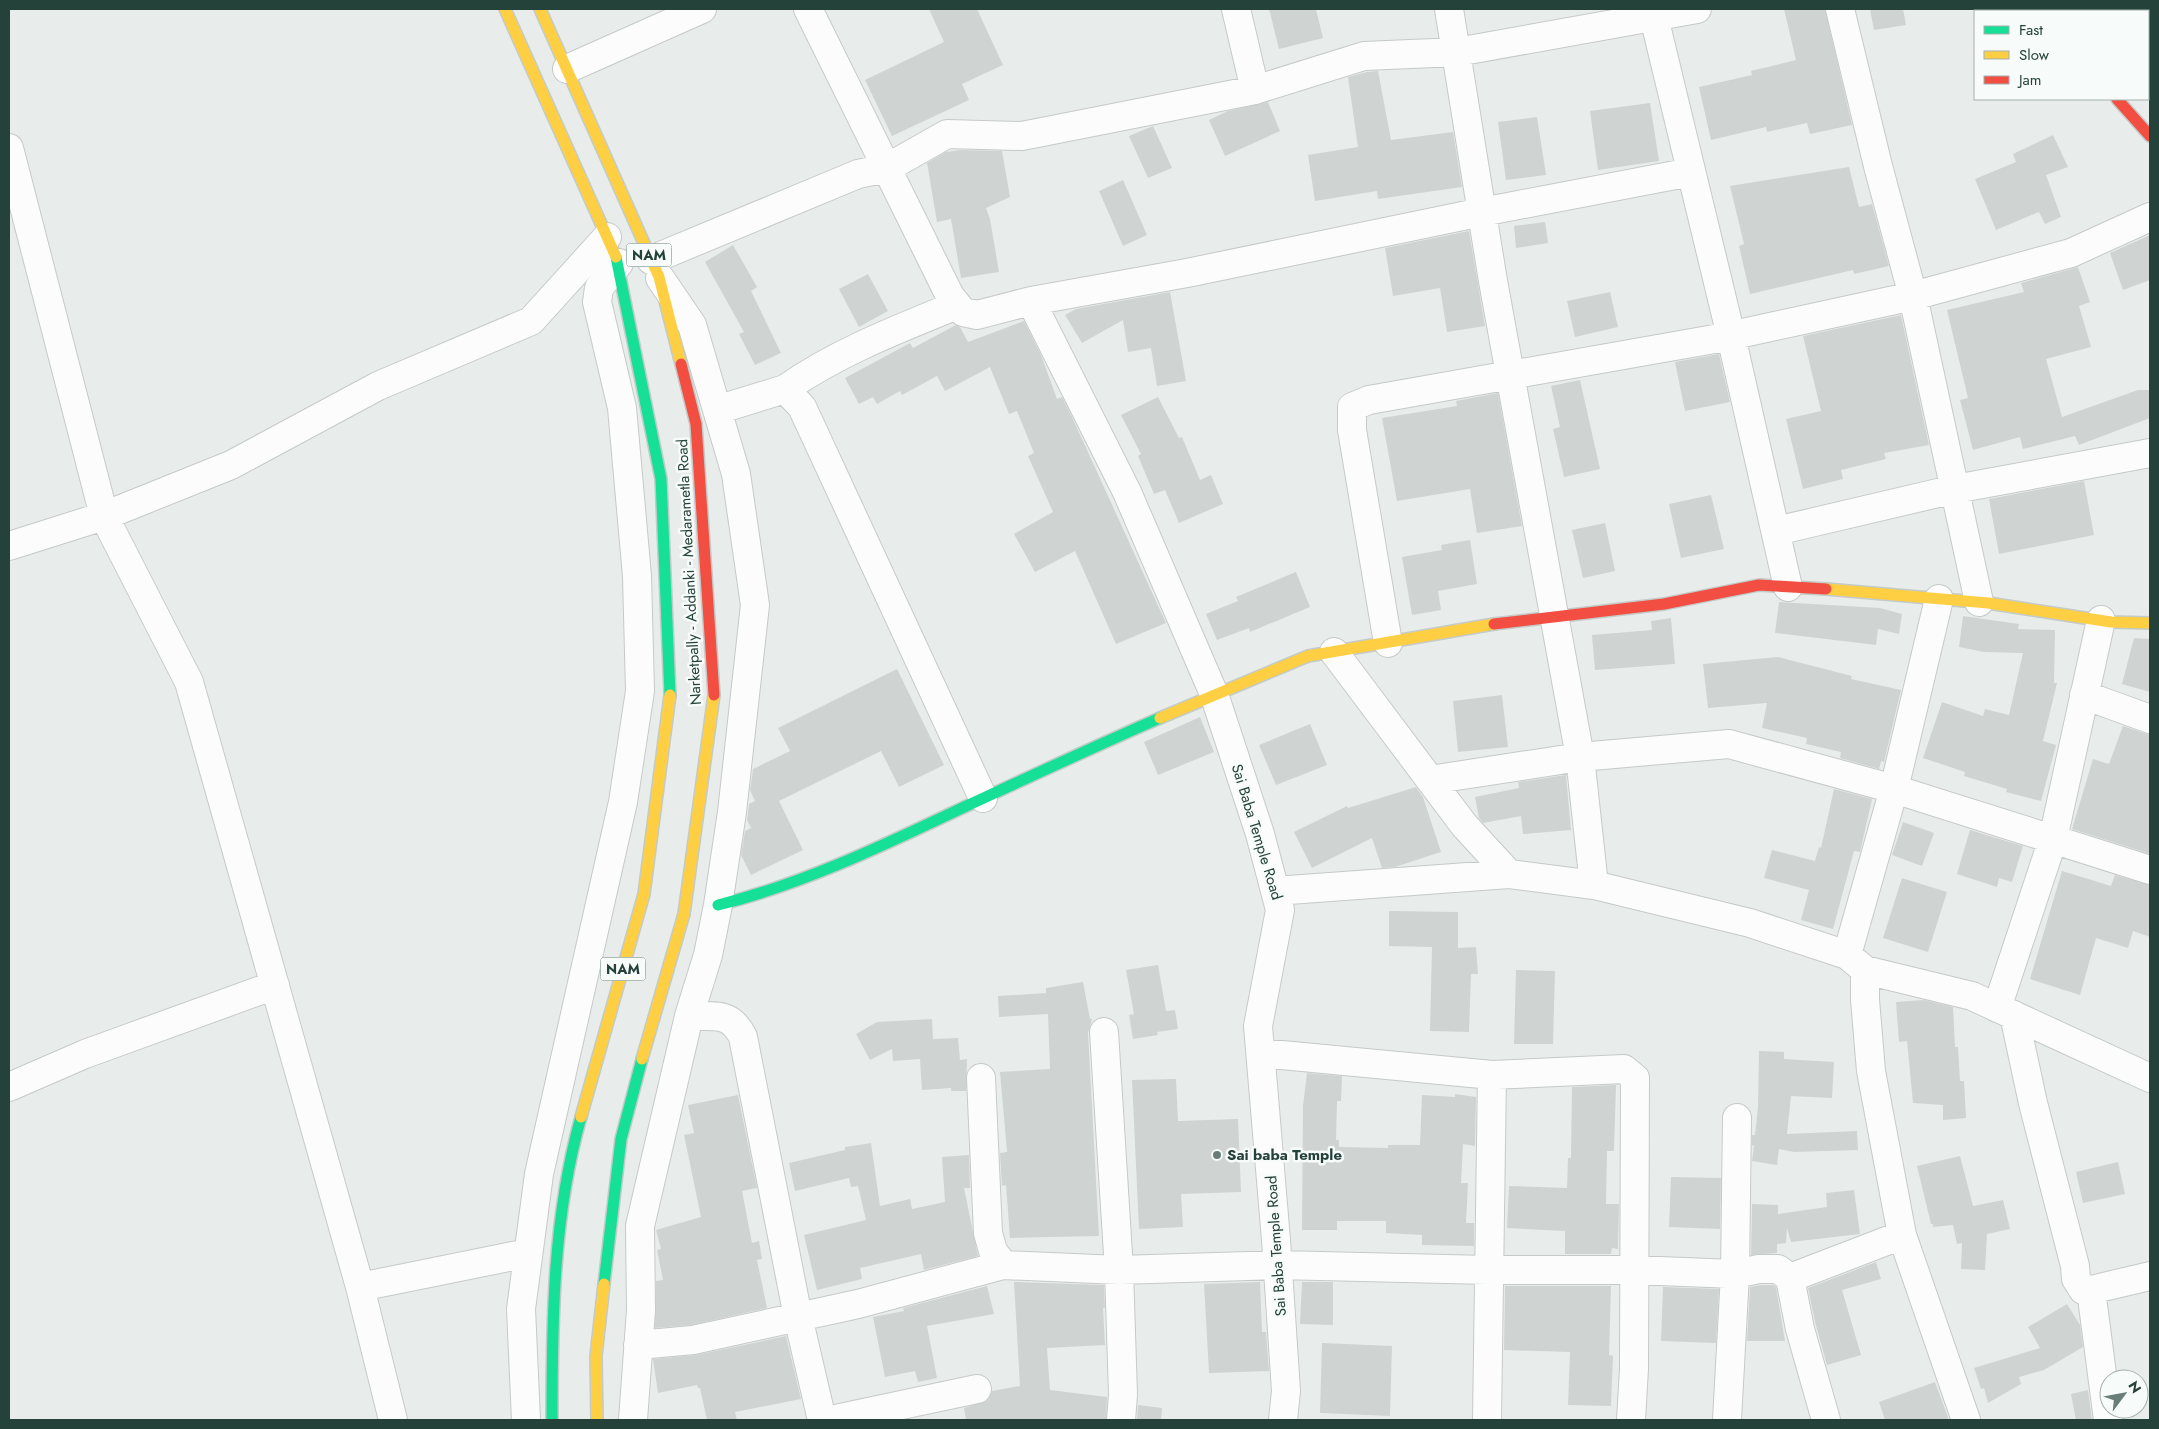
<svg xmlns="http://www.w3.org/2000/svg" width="2159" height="1429" font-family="Jost,sans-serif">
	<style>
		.building { fill: #cfd4d2 }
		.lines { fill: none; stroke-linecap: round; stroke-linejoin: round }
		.street-casing { stroke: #c5cac8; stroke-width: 30 }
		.fast-casing { stroke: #c3cbc8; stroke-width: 14 }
		.slow-casing { stroke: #c3cbc8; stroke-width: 14 }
		.jam-casing { stroke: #c3cbc8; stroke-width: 14 }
		.street { stroke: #fcfcfc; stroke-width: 28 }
		.fast { stroke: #16e098; stroke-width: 11 }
		.slow { stroke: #ffcf43; stroke-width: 11 }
		.jam { stroke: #f24e42; stroke-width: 11 }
		.poi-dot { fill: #697e78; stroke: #f7fbf9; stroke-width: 2 }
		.labels { text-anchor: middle; stroke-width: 5; stroke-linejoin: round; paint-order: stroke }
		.shield { fill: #f7fbf9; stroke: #637a73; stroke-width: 1 }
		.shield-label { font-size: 14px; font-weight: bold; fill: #24423a }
		.street-label { font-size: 15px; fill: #24423a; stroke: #f7fbf9 }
		.poi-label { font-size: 15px; font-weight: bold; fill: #24423a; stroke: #f7fbf9; text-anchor: start }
	</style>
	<rect width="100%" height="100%" fill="#e8edeb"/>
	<!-- building -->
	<path class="building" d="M 929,9 L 977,9 L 1003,65 L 962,84 L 969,100 L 892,136 L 865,80 L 944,42 Z
		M 1269,9 L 1316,9 L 1323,38 L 1279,49 Z
		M 1784,9 L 1825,9 L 1852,125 L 1810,134 L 1807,123 L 1767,132 L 1766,127 L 1711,140 L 1699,87 L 1752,75 L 1751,71 L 1796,60 Z
		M 1870,9 L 1903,9 L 1906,25 L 1874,30 Z
		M 1378,71 L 1391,140 L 1453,132 L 1462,187 L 1378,199 L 1377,191 L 1315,201 L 1308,155 L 1358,147 L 1348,77 L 1367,72 Z
		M 1268,102 L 1280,131 L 1225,156 L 1209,120 L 1228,111 Z
		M 1650,103 L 1659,161 L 1598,170 L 1590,111 Z
		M 1537,117 L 1546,175 L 1506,180 L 1498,122 Z
		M 1153,126 L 1172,168 L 1148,178 L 1129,136 Z
		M 2053,135 L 2068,167 L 2046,175 L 2061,217 L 2045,224 L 2039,212 L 1996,230 L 1975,179 L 2016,162 L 2013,154 Z
		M 961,150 L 1002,151 L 1010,197 L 986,208 L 990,219 L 999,272 L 961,278 L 951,219 L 937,222 L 927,163 L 946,152 Z
		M 1849,167 L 1859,207 L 1872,204 L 1889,266 L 1854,274 L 1853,270 L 1750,294 L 1739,246 L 1744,244 L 1730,186 Z
		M 1123,180 L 1147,235 L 1123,246 L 1099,191 Z
		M 1545,222 L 1548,243 L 1516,248 L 1514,226 Z
		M 1469,231 L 1485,326 L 1447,332 L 1440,288 L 1393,296 L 1385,248 Z
		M 2150,235 L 2150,280 L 2123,290 L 2110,253 Z
		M 733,245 L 757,287 L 751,291 L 781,353 L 755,365 L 739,334 L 744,332 L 705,262 Z
		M 2078,267 L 2090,302 L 2079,306 L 2091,347 L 2046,359 L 2062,417 L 2138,390 L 2150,390 L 2150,418 L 2079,445 L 2075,436 L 2023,449 L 2020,437 L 1973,450 L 1960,400 L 1968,398 L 1947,310 L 2024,292 L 2021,283 Z
		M 868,274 L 888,311 L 859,327 L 839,289 Z
		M 1170,292 L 1186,381 L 1157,386 L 1151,348 L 1128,352 L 1123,320 L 1082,343 L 1065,315 L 1076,309 Z
		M 1610,292 L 1618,327 L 1575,337 L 1567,301 Z
		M 1901,315 L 1929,445 L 1884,453 L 1886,459 L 1841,470 L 1843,479 L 1803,489 L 1786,419 L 1821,411 L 1803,336 Z
		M 1024,321 L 1041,355 L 1057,399 L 1062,397 L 1072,417 L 1166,623 L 1116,644 L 1075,551 L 1035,572 L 1014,534 L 1053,512 L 1028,456 L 1034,453 L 1017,411 L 1009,414 L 990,367 L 945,391 L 937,376 L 902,395 L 900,391 L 877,404 L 873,397 L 859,404 L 845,378 L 910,343 L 913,348 L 956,325 L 960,327 L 968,342 Z
		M 1719,354 L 1730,402 L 1685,411 L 1675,362 Z
		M 1580,380 L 1600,469 L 1564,477 L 1553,429 L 1560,427 L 1551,386 Z
		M 1498,393 L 1522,526 L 1477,533 L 1470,489 L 1397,501 L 1382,418 L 1457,406 L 1456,401 Z
		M 1158,397 L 1179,438 L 1182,437 L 1200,480 L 1211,475 L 1223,504 L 1179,523 L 1165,490 L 1154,494 L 1138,456 L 1141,454 L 1121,415 Z
		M 2084,481 L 2094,535 L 1999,554 L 1989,499 Z
		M 1711,495 L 1724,549 L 1681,558 L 1669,504 Z
		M 1605,523 L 1615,571 L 1583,578 L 1572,530 Z
		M 1470,540 L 1477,584 L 1438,591 L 1441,610 L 1412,615 L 1402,557 L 1442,550 L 1441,545 Z
		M 1296,572 L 1310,607 L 1250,632 L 1249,628 L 1217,640 L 1206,614 L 1238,601 L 1236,597 Z
		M 1779,602 L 1880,608 L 1902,614 L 1899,634 L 1878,629 L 1876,645 L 1775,633 Z
		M 1963,616 L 2019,624 L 2018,629 L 2055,630 L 2054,683 L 2057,683 L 2043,741 L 2056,745 L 2041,801 L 2006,792 L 2007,789 L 1964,776 L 1965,772 L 1923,758 L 1942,702 L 1983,716 L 1985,709 L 2009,715 L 2023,653 L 1984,652 L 1959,647 Z
		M 1671,618 L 1675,664 L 1595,670 L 1592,635 L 1652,630 L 1651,621 Z
		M 2134,638 L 2150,639 L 2150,692 L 2122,684 Z
		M 1778,657 L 1852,676 L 1851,679 L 1901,690 L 1884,762 L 1881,761 L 1879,769 L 1840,758 L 1841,752 L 1806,744 L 1807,738 L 1762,728 L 1767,703 L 1708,708 L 1703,664 Z
		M 897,669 L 944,765 L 899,787 L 881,751 L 779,801 L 803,850 L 751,875 L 741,855 L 745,831 L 751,828 L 747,820 L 749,804 L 755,801 L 750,790 L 753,769 L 790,751 L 778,728 Z
		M 1502,695 L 1508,747 L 1458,752 L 1453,701 Z
		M 1200,717 L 1214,752 L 1158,775 L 1144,742 Z
		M 1310,724 L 1327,765 L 1276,785 L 1259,745 Z
		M 2123,726 L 2150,735 L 2150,854 L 2072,829 L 2093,759 L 2109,764 Z
		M 1566,775 L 1571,830 L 1523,834 L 1521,816 L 1483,823 L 1479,818 L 1475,797 L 1519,788 L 1518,782 Z
		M 1416,787 L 1423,797 L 1441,852 L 1395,867 L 1382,868 L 1372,838 L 1312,868 L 1294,832 L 1347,806 L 1348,808 Z
		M 1834,789 L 1872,799 L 1860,852 L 1854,851 L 1833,929 L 1801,920 L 1809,890 L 1764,878 L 1772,850 L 1815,861 L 1819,847 L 1821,848 Z
		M 1903,822 L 1934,833 L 1922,866 L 1892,855 Z
		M 1970,830 L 2023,846 L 2012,882 L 1999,878 L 1997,887 L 1957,874 Z
		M 2062,871 L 2111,886 L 2115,875 L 2150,885 L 2150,937 L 2133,931 L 2128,948 L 2096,938 L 2080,995 L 2030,979 Z
		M 1902,878 L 1947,892 L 1928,952 L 1883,938 Z
		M 1389,911 L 1458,912 L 1458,948 L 1476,947 L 1478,974 L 1471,974 L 1469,1032 L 1430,1031 L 1432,947 L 1389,946 Z
		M 1158,965 L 1166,1011 L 1175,1010 L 1178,1029 L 1157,1032 L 1158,1035 L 1133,1039 L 1129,1015 L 1134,1014 L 1126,970 Z
		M 1516,970 L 1555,971 L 1553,1044 L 1514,1044 Z
		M 1083,982 L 1090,1019 L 1092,1019 L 1088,1033 L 1099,1236 L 1010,1238 L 1006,1185 L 1002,1186 L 1000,1153 L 1007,1152 L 1000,1072 L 1050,1069 L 1048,1014 L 999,1017 L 998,996 L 1046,993 L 1046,988 Z
		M 1924,1000 L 1953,1007 L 1955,1047 L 1958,1047 L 1960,1081 L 1964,1081 L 1966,1118 L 1943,1120 L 1943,1105 L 1913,1103 L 1907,1041 L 1899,1042 L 1896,1002 Z
		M 932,1019 L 933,1039 L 958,1038 L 960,1060 L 967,1059 L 966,1091 L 951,1091 L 951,1088 L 922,1090 L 920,1059 L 893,1061 L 892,1049 L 870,1060 L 856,1034 L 877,1022 Z
		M 1759,1051 L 1784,1052 L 1784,1059 L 1834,1062 L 1832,1098 L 1791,1096 L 1787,1134 L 1857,1131 L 1858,1150 L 1794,1152 L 1779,1149 L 1777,1165 L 1752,1161 L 1754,1146 L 1752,1145 L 1752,1135 L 1755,1135 L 1758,1107 Z
		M 1307,1073 L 1342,1076 L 1341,1101 L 1337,1101 L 1336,1140 L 1339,1140 L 1339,1147 L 1388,1148 L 1388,1145 L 1420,1145 L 1422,1095 L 1455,1097 L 1455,1094 L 1476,1097 L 1475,1146 L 1463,1144 L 1461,1183 L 1468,1183 L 1466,1223 L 1474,1223 L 1474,1246 L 1422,1245 L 1422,1235 L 1386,1233 L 1386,1221 L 1337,1221 L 1337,1230 L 1302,1230 L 1303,1106 Z
		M 1176,1079 L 1178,1121 L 1238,1119 L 1241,1192 L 1181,1194 L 1183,1227 L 1139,1229 L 1132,1080 Z
		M 1616,1085 L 1614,1151 L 1607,1151 L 1606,1204 L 1619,1204 L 1618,1249 L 1612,1248 L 1611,1254 L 1565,1254 L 1565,1231 L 1507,1228 L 1509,1186 L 1567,1188 L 1568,1158 L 1571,1158 L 1572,1087 Z
		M 738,1095 L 757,1188 L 742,1191 L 752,1243 L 759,1241 L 762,1259 L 757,1260 L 767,1308 L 691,1325 L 655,1328 L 656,1281 L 663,1280 L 657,1250 L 661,1249 L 656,1230 L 701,1217 L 684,1135 L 694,1133 L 688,1105 Z
		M 871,1143 L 880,1206 L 910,1199 L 912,1209 L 945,1202 L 942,1157 L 969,1155 L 970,1188 L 964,1188 L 978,1256 L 924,1270 L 921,1254 L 860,1268 L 862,1279 L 817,1290 L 804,1235 L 866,1220 L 858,1186 L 851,1187 L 849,1178 L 795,1191 L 789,1163 L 845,1150 L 845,1147 Z
		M 1960,1156 L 1973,1206 L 2003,1200 L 2010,1229 L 1987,1234 L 1985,1270 L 1961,1269 L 1962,1243 L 1957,1244 L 1953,1225 L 1933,1227 L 1933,1224 L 1931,1224 L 1917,1166 Z
		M 2118,1162 L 2125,1194 L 2083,1203 L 2076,1172 Z
		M 1671,1177 L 1721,1178 L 1720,1229 L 1669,1227 Z
		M 1854,1190 L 1860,1234 L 1791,1242 L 1787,1228 L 1786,1243 L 1777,1244 L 1777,1253 L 1751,1255 L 1752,1204 L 1778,1205 L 1778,1214 L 1827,1207 L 1826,1193 Z
		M 1876,1262 L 1881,1279 L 1842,1290 L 1861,1355 L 1827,1365 L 1815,1322 L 1808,1288 Z
		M 1014,1282 L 1104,1285 L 1105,1308 L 1103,1308 L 1105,1345 L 1047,1348 L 1050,1390 L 1107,1397 L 1106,1420 L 966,1420 L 964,1408 L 987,1401 L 992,1391 L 1020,1386 Z
		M 1260,1282 L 1262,1332 L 1266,1332 L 1269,1371 L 1209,1373 L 1204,1284 Z
		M 1302,1282 L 1333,1282 L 1333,1325 L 1300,1324 Z
		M 1761,1285 L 1773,1285 L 1776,1287 L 1785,1341 L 1747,1341 L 1750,1287 Z
		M 987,1286 L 994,1314 L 927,1326 L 937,1378 L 918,1382 L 915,1371 L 885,1377 L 873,1317 L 904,1311 L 903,1308 Z
		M 1505,1286 L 1611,1286 L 1609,1355 L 1613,1356 L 1611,1406 L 1568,1405 L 1570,1352 L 1504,1350 Z
		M 1663,1287 L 1719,1289 L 1716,1343 L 1661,1341 Z
		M 2067,1304 L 2080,1325 L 2083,1347 L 2044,1370 L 2019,1377 L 2021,1384 L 1988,1403 L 1984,1388 L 1981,1389 L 1974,1368 L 2040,1348 L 2028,1327 Z
		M 786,1336 L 801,1399 L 735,1412 L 737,1420 L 707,1420 L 700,1388 L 698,1388 L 697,1385 L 658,1393 L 653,1359 L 696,1355 Z
		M 1322,1343 L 1392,1346 L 1390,1416 L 1320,1413 Z
		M 1935,1382 L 1949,1420 L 1885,1420 L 1879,1402 Z
		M 2088,1390 L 2092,1420 L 2076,1420 L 2071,1394 Z
		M 1138,1405 L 1162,1408 L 1161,1420 L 1137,1420 Z"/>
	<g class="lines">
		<!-- street casing -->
		<g class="street-casing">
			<path id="street" d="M 808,9 L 950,296 L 963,312 L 977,315 L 1031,301 L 1187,273 L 1482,212 L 1691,172
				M 1236,9 L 1255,90
				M 1449,9 L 1493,281 L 1580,757 L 1729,744 L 1894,789 L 2150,870
				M 1652,9 L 1731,336 L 1788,587
				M 1840,9 L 1878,166 L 1913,296 L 1979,602
				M 567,69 L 702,9
				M 2148,77 L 2150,76
				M 9,148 L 104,516 L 189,682 L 360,1287
				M 651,260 L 858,174 L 887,168 L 947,134 L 1022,136 L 1255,90 L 1364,56 L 1457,52 L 1697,9
				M 1031,301 L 1127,492 L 1214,694 L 1260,834 L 1280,910 L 1258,1026 L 1276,1240 L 1286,1391 L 1283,1420
				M 785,389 C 838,352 898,329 957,305
				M 717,410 L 785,389 L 802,407 L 983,798
				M 1776,531 L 1955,489 L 2150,453
				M 9,546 L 104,516 L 231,465 L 378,386 L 531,321 L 607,237
				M 1939,599 L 1894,789 L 1847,955 L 1865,970 L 1865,1000 L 1871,1071 L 1902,1235 L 1966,1420
				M 1388,643 L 1352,430 L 1352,407 L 1369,400 L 1720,338 L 1913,296 L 2071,253 L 2150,217
				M 1334,652 L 1464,825 L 1509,874 L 1594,885
				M 2084,695 L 2150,719
				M 1430,780 L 1580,757 L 1594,885 L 1750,923 L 1847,955
				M 1275,891 L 1509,874
				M 1865,970 L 1972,996 L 2150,1078
				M 1997,1008 L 2053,839 L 2101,620
				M 2014,1015 L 2033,1103 L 2075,1266 L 2076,1279 L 2083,1290 L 2091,1290 L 2150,1276
				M 689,1016 C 715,1017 730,1011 743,1037 L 798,1317 L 822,1420
				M 1104,1032 L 1119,1270 L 1123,1395 L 1121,1420
				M 1261,1053 L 1492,1075 L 1487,1420
				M 1492,1075 L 1624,1069 L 1635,1078 L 1634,1369 L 1631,1420
				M 981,1078 L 988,1233 L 993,1251 L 1003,1265 L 1119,1270 L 1278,1265 L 1488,1270 L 1634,1270 L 1735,1274 L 1759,1269 L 1778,1269 L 1790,1278 L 1800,1329 L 1826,1420
				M 9,1087 L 85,1054 L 275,985
				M 1790,1278 L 1902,1235
				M 2091,1290 L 2108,1420
				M 638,1345 L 693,1340 L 858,1304 L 1003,1265
				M 393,1420 L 360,1287 L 528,1253
				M 526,1420 L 521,1309 L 539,1174 L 623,802 L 640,691 L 637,576 L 622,408 L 597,302 L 599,288 L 619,263
				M 633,1420 L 641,1310 L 640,1226 L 689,1016 L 708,955 L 718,905 L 732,812 L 755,605 L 736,474 L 692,325 L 660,278
				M 831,1420 L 977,1389
				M 1727,1420 L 1735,1274 L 1737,1118"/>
		</g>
		<!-- fast casing -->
		<g class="fast-casing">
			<path id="fast" d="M 616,257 L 661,479 L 670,695
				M 718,905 C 803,884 882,846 960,809 C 1027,778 1093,747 1160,718
				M 604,1284 L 621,1139 L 642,1059
				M 552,1420 C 552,1318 553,1216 581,1117"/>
		</g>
		<!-- slow casing -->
		<g class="slow-casing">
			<path id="slow" d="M 505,9 L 616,257
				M 540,9 L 659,277 L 681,364
				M 1997,9 L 2000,11
				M 1826,589 L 1988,603 L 2111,622 L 2150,623
				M 1160,718 L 1308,656 L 1494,624
				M 642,1059 L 684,914 L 714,695
				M 581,1117 L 644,894 L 670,695
				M 597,1420 L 596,1356 L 604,1284"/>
		</g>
		<!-- jam casing -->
		<g class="jam-casing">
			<path id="jam" d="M 2117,99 L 2150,136
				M 681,364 L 696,424 L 714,695
				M 1494,624 L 1664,604 L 1759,585 L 1826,589"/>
		</g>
		<!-- street -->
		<use href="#street" class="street"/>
		<!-- fast -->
		<use href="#fast" class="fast"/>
		<!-- slow -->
		<use href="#slow" class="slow"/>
		<!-- jam -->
		<use href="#jam" class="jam"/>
	</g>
	<!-- markers -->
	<circle class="poi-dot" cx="1217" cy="1155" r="5"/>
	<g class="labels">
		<!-- shield labels -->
		<g class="shield">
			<rect x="626.5" y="243.5" width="45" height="23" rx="4"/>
			<rect x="600.5" y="957.5" width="45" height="23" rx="4"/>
		</g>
		<g class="shield-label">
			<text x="649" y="260">NAM</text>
			<text x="623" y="974">NAM</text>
		</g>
		<!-- street labels -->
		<g class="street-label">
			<text transform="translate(689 572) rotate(-93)" y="5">Narketpally - Addanki - Medarametla Road</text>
			<text transform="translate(1257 832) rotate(73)" y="5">Sai Baba Temple Road</text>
			<text transform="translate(1276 1246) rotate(-94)" y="5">Sai Baba Temple Road</text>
		</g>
		<!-- poi labels -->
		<g class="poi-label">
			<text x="1227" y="1160">Sai baba Temple</text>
		</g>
	</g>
	<!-- border -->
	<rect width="2159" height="1429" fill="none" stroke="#24423a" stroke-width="20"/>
	<!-- legend -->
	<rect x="1974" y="10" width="175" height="90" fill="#f7fbf9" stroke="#a3b1ad"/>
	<rect x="1984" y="26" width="25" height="8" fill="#16e098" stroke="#a3b1ad"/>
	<text x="2019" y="35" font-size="15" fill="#24423a">Fast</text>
	<rect x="1984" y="51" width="25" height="8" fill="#ffcf43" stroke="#a3b1ad"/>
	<text x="2019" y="60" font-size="15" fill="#24423a">Slow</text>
	<rect x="1984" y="76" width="25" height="8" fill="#f24e42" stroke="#a3b1ad"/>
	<text x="2019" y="85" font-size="15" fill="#24423a">Jam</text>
	<!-- north arrow -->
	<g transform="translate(2124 1394) rotate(58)"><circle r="24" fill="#f7fbf9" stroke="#a3b1ad"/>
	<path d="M0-4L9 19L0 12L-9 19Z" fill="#697e78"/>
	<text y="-8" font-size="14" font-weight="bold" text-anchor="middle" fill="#24423a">N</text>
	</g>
</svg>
